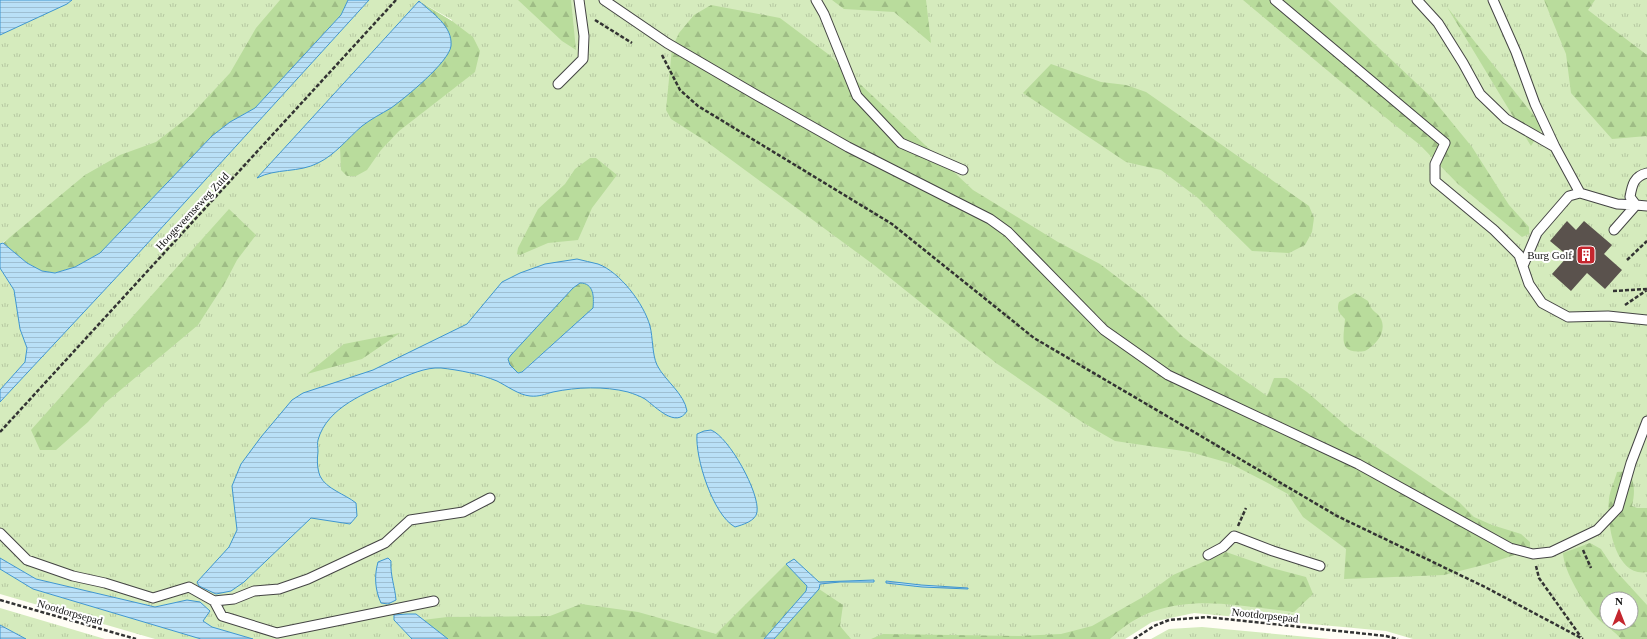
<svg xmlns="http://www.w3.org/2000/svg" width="1647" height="639" font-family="Georgia,serif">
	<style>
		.grass { fill: url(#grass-tufts); fill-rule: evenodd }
		.forest { fill: url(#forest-firs); fill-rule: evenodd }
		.water { fill: url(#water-rules); stroke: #3f96cf; fill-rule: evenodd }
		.building { fill: #5a524d }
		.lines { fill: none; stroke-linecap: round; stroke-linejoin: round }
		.service-casing { stroke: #444; stroke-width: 11 }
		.path { stroke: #333; stroke-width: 2.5; stroke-dasharray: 4 2; stroke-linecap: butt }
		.service { stroke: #fff; stroke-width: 9 }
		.labels { text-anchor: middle; stroke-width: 4; stroke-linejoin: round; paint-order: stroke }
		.street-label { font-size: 11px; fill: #111; stroke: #fff }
		.poi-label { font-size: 11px; fill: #111; stroke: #fff; text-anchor: end }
	</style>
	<defs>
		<pattern id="grass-tufts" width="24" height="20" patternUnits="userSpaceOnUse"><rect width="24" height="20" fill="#d5ebbd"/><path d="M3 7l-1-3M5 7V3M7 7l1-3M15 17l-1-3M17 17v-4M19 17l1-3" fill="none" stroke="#b6c8a1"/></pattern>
		<pattern id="forest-firs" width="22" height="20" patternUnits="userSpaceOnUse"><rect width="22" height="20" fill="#b9dc9c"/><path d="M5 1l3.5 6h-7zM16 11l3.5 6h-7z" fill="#9ebc85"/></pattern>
		<pattern id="water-rules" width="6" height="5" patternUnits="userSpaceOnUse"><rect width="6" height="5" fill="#b9e0f7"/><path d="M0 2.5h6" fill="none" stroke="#9ebfd3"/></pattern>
	</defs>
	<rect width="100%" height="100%" fill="#fffdf5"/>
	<!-- grass -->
	<path class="grass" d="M 0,0 L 348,0 L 298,63 L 0,244 Z
		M 369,0 L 1647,0 L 1647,639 L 1413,639 L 1386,631 L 1194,613 L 1152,622 L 1125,639 L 448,639 L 416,614 L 394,620 L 412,639 L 253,639 L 212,627 L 203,621 L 187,600 L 155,607 L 36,579 L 0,558 L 0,402 L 125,268 ZM 419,1 L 452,20 L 450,33 L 451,46 L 334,152 L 284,170 L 260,175 ZM 1607,599 L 1631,599 L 1631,623 L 1607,623 Z
		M 0,268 L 14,290 L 20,329 L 27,348 L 25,362 L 0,390 Z
		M 0,569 L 33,589 L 201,639 L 155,639 L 0,594 Z
		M 0,608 L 105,639 L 26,639 L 0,625 Z
		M 1202,627 L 1330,639 L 1151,639 L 1169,629 Z"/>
	<!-- forest -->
	<path class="forest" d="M 280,0 L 348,0 L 341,15 L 255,108 L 230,122 L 212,136 L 100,253 L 75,267 L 55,273 L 42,271 L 27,263 L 3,243 L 85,175 L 120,155 L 156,142 L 191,115 L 230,73 L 256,28 Z
		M 518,0 L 571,0 L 576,50 L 562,41 Z
		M 832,0 L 926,0 L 931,43 L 894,12 L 844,9 Z
		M 1243,0 L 1328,0 L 1431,97 L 1472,147 L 1509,205 L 1529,227 L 1529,234 L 1522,237 L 1458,184 L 1420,145 L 1340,81 Z
		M 1544,0 L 1595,0 L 1588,10 L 1647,55 L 1647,136 L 1612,139 L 1571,93 L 1566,54 Z
		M 419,1 L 452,21 L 473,37 L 480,51 L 475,72 L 399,131 L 381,150 L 367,170 L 356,176 L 347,176 L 341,170 L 340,147 L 363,125 L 392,107 L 441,21 Z
		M 711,5 L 780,18 L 828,54 L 973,190 L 1058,242 L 1100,264 L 1143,297 L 1183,337 L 1267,396 L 1274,378 L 1287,378 L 1307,392 L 1351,430 L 1459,502 L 1474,517 L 1492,525 L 1521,534 L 1530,542 L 1530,550 L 1487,564 L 1444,575 L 1344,579 L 1346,549 L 1303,517 L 1288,494 L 1264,481 L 1229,463 L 1190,452 L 1115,441 L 1082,422 L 996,363 L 874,265 L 707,142 L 671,119 L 666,110 L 672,48 L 679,33 L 694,15 Z
		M 1447,7 L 1543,127 L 1531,146 Z
		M 1051,64 L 1101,82 L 1126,85 L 1146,92 L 1309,206 L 1314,218 L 1312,232 L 1305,245 L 1289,253 L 1252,251 L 1198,198 L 1161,170 L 1126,162 L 1023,93 Z
		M 590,158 L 596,158 L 617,175 L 592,208 L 578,240 L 548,243 L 520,255 L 517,254 L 518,248 L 538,209 L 565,184 L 575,169 Z
		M 229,209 L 256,235 L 237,260 L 225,283 L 198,325 L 105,403 L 88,422 L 56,450 L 40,450 L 31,430 Z
		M 580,283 C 594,283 594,297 593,308 L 521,372 L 518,373 L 510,365 L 508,359 L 511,355 L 573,288 Z
		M 1355,293 L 1368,301 C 1371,312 1377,311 1381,319 C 1387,332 1376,345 1365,351 C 1337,355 1344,337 1345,319 C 1340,313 1336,311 1339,302 Z
		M 400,333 L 362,359 L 307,374 L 344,344 Z
		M 1629,471 C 1635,483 1635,493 1632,506 L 1637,508 L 1647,508 L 1647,572 C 1615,578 1606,522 1609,499 C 1610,490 1615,480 1617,472 Z
		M 1590,543 L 1601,549 L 1615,570 L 1647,605 L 1647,639 L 1621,639 C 1616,632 1604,625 1597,618 C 1584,604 1564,572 1563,553 ZM 1607,599 L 1631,599 L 1631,623 L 1607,623 Z
		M 1226,552 L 1272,568 L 1306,577 L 1313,594 L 1294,612 C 1228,605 1163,587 1110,639 L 871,639 L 883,634 L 1019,636 L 1061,634 L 1092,626 L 1143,597 L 1173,575 Z
		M 786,564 L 807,586 L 806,591 L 764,639 L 448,639 L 423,620 L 447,617 L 550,616 L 581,604 L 638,612 L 716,634 Z
		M 819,589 L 843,605 L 840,626 L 851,639 L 774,639 Z"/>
	<!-- water -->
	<path class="water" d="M 0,0 L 72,0 L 67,4 L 0,35 Z
		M 348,0 L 369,0 L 125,268 L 0,402 L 0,390 L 25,362 L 27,348 L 20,329 L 14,290 L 0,268 L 0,244 L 3,243 L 27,263 L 42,271 L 55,273 L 75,267 L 100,253 L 212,136 L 230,122 L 255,108 L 341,15 Z
		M 419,1 C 432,13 453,26 451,46 C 449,62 405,98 391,108 C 381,114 371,119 362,126 C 348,138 335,155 318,163 C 299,173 276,168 257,178 Z
		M 577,259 C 584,261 591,262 598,264 C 620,272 644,304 650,326 C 653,338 652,354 657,365 C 665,381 684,393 687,411 C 676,429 656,407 645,399 C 640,396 634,394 628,392 C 604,386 577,387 553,392 C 545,394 539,397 530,396 C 519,395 507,386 497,381 C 480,374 459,370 441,368 C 425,367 409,375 394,381 C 367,392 327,407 318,440 C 317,443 318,448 318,452 C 317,460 317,468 320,476 C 326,489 345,494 356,503 L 357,516 L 350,524 L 311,518 L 244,582 L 231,591 L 216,594 L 199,586 L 197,582 L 229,547 L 237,530 L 232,486 L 241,464 L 261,437 L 292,400 L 303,393 L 373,370 L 467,324 L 502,282 L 520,273 L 545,264 ZM 580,283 C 594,283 594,297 593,308 L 522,372 L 518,373 L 510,365 L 508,359 L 511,355 L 573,288 Z
		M 711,430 C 729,437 760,493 757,512 C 756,521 742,525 735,527 C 713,515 695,458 697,434 L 704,431 Z
		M 0,558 L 36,579 L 155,607 L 187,600 L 200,602 L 210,611 L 203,621 L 212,627 L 253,639 L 201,639 L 33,589 L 0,569 Z
		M 388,558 L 391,561 C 390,575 395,587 396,600 L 388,604 L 381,603 C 375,590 374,576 378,562 Z
		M 794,559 L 819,582 L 874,580 L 874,582 L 840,582 L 820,584 L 819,589 L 774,639 L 764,639 L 806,591 L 807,586 L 786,564 Z
		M 886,581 L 921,585 L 968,588 L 968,589 L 922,587 L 886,583 Z
		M 407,614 L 416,614 L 448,639 L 412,639 L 394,620 L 394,615 Z
		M 0,625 L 26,639 L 0,639 Z"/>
	<!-- building -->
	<path class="building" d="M 1567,221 L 1576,230 L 1584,221 L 1612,245 L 1604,254 L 1622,270 L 1605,289 L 1587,273 L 1571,291 L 1552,274 L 1568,256 L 1550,241 Z"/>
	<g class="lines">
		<!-- service casing -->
		<g class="service-casing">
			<path id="service" d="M 604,0 L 667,43 L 758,96 L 848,147 L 990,219 L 1008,232 L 1104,330 L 1168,375 L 1358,464 L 1510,548 L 1533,554 L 1551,552 L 1597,530 L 1618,508 L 1631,463 L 1647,421
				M 816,0 L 824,14 L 857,96 L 901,143 L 963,170
				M 1275,0 L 1445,143 L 1435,164 L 1435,181 L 1494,230 L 1519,255 L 1529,284 L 1542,303 L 1568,317 L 1608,316 L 1647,320
				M 1417,0 L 1438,23 L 1463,63 L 1480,94 L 1506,119 L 1555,147
				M 1493,0 L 1516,52 L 1535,104 L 1555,147 L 1580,193
				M 558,84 L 583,59 L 584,36 L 579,0
				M 1647,173 C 1634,176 1632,185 1630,197 L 1636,205 L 1647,206
				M 1614,230 L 1636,205
				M 1523,266 L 1537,233 L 1569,196 L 1580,193 L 1617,204 L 1636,205
				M 0,533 L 27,560 L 73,576 L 105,583 L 153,598 L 189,587 L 214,601 L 234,599 L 254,591 L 279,589 L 308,579 L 385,543 L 410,520 L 463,512 L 490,498
				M 1208,555 L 1223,547 L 1234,536 L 1273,551 L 1320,566
				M 214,601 L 222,616 L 277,633 L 434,601"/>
		</g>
		<!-- path -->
		<path class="path" d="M 595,20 L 632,43
			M 662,55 L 680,90 L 698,106 L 892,224 L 1034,338 L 1337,516 L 1485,587 L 1583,639
			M 1627,260 L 1647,241
			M 1613,291 L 1647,289
			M 1625,305 L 1647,290
			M 0,432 L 396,0
			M 1238,526 L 1246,508
			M 1583,550 L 1591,568
			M 1536,566 L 1539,578 L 1581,637
			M 0,600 L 136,639
			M 1134,639 L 1154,626 L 1169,620 L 1207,617 L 1386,636 L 1398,639"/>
		<!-- service -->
		<use href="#service" class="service"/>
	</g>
	<!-- icons -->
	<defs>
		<g id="building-square" transform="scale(1)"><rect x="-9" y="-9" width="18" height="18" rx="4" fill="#c4262e" stroke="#fff"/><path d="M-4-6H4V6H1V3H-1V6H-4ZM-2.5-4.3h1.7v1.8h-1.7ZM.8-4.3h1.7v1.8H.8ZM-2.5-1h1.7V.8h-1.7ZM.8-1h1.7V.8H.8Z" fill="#fff"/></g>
	</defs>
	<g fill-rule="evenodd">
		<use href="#building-square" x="1586" y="255"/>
	</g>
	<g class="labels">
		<!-- street labels -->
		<g class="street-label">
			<text transform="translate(192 211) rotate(-47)" y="4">Hoogeveenseweg Zuid</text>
			<text transform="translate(70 612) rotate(16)" y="4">Nootdorpsepad</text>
			<text transform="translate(1265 615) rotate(6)" y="4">Nootdorpsepad</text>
		</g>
		<!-- poi labels -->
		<g class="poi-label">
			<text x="1572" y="259">Burg Golf</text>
		</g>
	</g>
	<!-- north arrow -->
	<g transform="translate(1619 611)"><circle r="19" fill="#ffffff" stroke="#a0a0a0"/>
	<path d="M0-3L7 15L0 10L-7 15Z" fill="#c4262e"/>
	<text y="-6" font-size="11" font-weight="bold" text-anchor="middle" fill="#111111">N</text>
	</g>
</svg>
